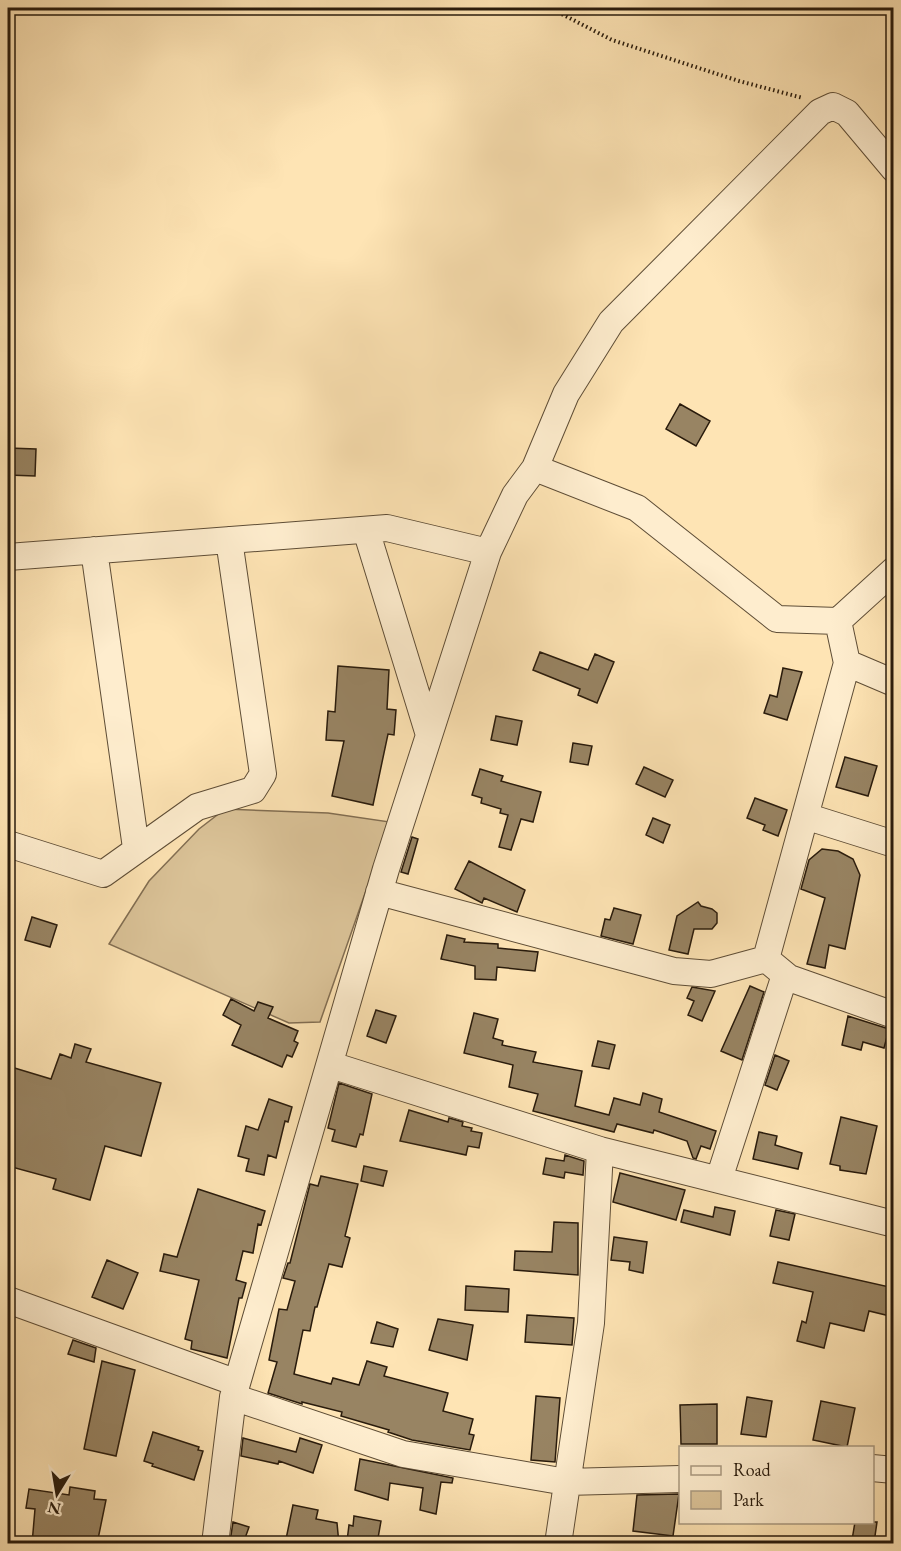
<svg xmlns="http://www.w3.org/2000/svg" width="901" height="1551" font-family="'EB Garamond',serif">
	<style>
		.green { fill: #dac297; stroke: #826e52; stroke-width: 1.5 }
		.building { fill: #988463; stroke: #291b0c; stroke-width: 1.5 }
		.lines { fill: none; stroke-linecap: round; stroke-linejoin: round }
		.minor-casing { stroke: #5e4d36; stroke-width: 28 }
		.path { stroke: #291b0c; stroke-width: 4; stroke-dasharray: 1.5 3; stroke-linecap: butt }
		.minor { stroke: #feedce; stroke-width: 26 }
	</style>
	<rect width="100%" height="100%" fill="#fee4b4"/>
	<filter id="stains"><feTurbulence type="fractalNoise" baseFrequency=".00333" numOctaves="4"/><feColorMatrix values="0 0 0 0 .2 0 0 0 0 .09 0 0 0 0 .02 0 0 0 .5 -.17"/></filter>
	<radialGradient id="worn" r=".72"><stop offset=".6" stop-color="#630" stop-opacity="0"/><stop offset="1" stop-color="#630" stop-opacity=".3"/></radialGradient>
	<!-- green -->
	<path class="green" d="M 225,809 L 328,813 L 390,822 L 320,1022 L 289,1023 L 109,944 L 149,881 L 199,829 Z"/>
	<!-- building -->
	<path class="building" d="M 680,404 L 710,421 L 696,446 L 666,429 Z
		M 8,448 L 36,449 L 35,476 L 8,475 Z
		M 540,652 L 588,670 L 595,654 L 614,662 L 597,703 L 578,695 L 580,689 L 533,670 Z
		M 338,666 L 389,670 L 387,709 L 396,710 L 394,735 L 388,734 L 373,805 L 332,796 L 344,741 L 326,740 L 328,711 L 335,712 Z
		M 783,668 L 802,672 L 787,720 L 764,713 L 770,695 L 777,697 Z
		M 496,716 L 522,721 L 517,745 L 491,740 Z
		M 573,743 L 592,746 L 588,765 L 570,762 Z
		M 845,757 L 877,766 L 868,796 L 836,787 Z
		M 644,767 L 673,780 L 665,797 L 636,784 Z
		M 480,769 L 503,776 L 501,781 L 541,792 L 533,822 L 521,819 L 511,850 L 499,847 L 508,815 L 500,813 L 501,809 L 481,803 L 482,798 L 472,795 Z
		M 755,798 L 787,810 L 778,836 L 763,830 L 765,825 L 747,818 Z
		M 653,818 L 670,825 L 663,843 L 646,835 Z
		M 412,837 L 418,839 L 408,874 L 401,872 Z
		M 822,849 L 838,851 L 853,859 L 860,875 L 845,949 L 829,945 L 825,968 L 807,964 L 825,898 L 801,889 L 809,860 Z
		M 469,861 L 525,890 L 517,912 L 484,898 L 482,903 L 455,889 Z
		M 698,902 L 701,906 L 712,909 L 717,913 L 717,923 L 712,929 L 694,929 L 688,954 L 669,950 L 677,916 Z
		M 614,908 L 641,915 L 633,944 L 601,936 L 605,919 L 610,920 Z
		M 32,917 L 57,925 L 50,947 L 25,940 Z
		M 447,935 L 465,939 L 464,942 L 498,944 L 498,948 L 538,952 L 535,971 L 497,967 L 496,980 L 475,979 L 475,966 L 441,959 Z
		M 750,986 L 764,992 L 742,1060 L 721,1051 Z
		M 692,987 L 715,991 L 702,1021 L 688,1015 L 694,1001 L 687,998 Z
		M 231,999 L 254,1011 L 258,1002 L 273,1007 L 268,1018 L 298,1031 L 294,1041 L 298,1043 L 292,1057 L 287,1055 L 282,1067 L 232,1045 L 241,1025 L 223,1015 Z
		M 376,1010 L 396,1016 L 386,1043 L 367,1036 Z
		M 474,1013 L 498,1019 L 493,1038 L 503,1041 L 502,1045 L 536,1052 L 533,1062 L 582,1071 L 575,1106 L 609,1115 L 614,1098 L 640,1105 L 643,1093 L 662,1099 L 659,1112 L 716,1131 L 710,1149 L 701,1146 L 696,1159 L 693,1158 L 687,1141 L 654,1130 L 653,1133 L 617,1124 L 614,1132 L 533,1111 L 538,1094 L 509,1087 L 513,1065 L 464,1053 Z
		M 848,1016 L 889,1029 L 884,1048 L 863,1042 L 861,1050 L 842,1045 Z
		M 598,1041 L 615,1045 L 609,1069 L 592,1066 Z
		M 75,1044 L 91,1049 L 86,1062 L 161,1083 L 141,1156 L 105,1146 L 90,1200 L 53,1189 L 56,1179 L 8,1166 L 8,1066 L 51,1079 L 60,1054 L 71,1058 Z
		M 775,1055 L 789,1061 L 777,1090 L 765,1085 Z
		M 339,1083 L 372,1094 L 363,1135 L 360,1134 L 356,1147 L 332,1141 L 335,1130 L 328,1128 Z
		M 269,1099 L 292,1107 L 288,1122 L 285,1121 L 276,1158 L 268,1155 L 264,1175 L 246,1171 L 249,1159 L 238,1156 L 246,1126 L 258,1130 Z
		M 409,1110 L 448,1122 L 449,1118 L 463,1122 L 462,1126 L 472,1128 L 471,1131 L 482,1133 L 479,1148 L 468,1146 L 466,1155 L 400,1141 Z
		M 841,1117 L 877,1126 L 866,1174 L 840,1170 L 840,1166 L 830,1164 Z
		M 759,1132 L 777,1136 L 775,1145 L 802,1153 L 798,1169 L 753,1159 Z
		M 565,1155 L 584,1161 L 583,1175 L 565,1172 L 564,1178 L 543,1174 L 546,1158 L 564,1161 Z
		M 364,1166 L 387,1171 L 383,1186 L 361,1181 Z
		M 620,1173 L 685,1190 L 676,1220 L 613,1202 Z
		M 321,1176 L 358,1184 L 345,1236 L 350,1238 L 342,1267 L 329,1264 L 317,1307 L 315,1307 L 310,1331 L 303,1330 L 294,1374 L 331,1384 L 333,1378 L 359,1385 L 367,1361 L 387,1367 L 384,1376 L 448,1393 L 443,1411 L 473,1419 L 469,1434 L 474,1435 L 470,1450 L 412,1440 L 388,1432 L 389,1430 L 341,1416 L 342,1412 L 302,1402 L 302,1404 L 268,1393 L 277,1362 L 269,1360 L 279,1309 L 287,1310 L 295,1281 L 283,1278 L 288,1263 L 290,1263 L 310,1184 L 318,1186 Z
		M 198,1189 L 265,1211 L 261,1225 L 258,1224 L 253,1253 L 243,1251 L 236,1280 L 246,1283 L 242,1298 L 239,1298 L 227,1358 L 191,1349 L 192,1341 L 185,1339 L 199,1280 L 160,1271 L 164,1254 L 177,1257 Z
		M 715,1207 L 735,1211 L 730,1235 L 681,1222 L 684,1210 L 713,1217 Z
		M 776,1210 L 795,1214 L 789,1240 L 770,1236 Z
		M 554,1222 L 578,1223 L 578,1275 L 514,1270 L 515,1251 L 552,1252 Z
		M 614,1237 L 647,1242 L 643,1273 L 629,1270 L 630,1262 L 611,1260 Z
		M 107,1260 L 138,1273 L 123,1309 L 92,1297 Z
		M 778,1262 L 894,1288 L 894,1317 L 869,1311 L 864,1331 L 830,1323 L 824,1348 L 797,1341 L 802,1321 L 806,1323 L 813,1292 L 773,1283 Z
		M 466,1286 L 509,1289 L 508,1312 L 465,1310 Z
		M 527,1315 L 574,1318 L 572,1345 L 525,1342 Z
		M 438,1319 L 473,1325 L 467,1360 L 429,1350 Z
		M 377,1322 L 398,1329 L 393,1347 L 371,1343 Z
		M 73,1340 L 96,1348 L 94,1362 L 68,1354 Z
		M 102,1361 L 135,1370 L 116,1456 L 84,1449 Z
		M 536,1396 L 560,1398 L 555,1462 L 531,1460 Z
		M 747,1397 L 772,1401 L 766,1437 L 741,1434 Z
		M 821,1401 L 855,1408 L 847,1447 L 813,1440 Z
		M 717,1404 L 717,1444 L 681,1444 L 680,1405 Z
		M 153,1432 L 199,1447 L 198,1450 L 203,1451 L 194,1480 L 152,1466 L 153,1464 L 144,1461 Z
		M 243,1438 L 296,1452 L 300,1438 L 322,1445 L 313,1473 L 279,1461 L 278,1464 L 241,1456 Z
		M 360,1459 L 453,1478 L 452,1483 L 441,1482 L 436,1514 L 420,1510 L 423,1488 L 390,1483 L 388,1500 L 355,1490 Z
		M 70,1487 L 95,1491 L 94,1499 L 106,1500 L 97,1544 L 32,1544 L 35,1509 L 26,1508 L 29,1489 L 69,1495 Z
		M 679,1494 L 673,1536 L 633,1531 L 637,1495 Z
		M 293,1505 L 318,1510 L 316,1519 L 337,1523 L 339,1544 L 285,1544 Z
		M 354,1516 L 381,1521 L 377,1544 L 347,1541 L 349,1525 L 353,1526 Z
		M 233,1522 L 249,1527 L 243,1544 L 230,1542 Z
		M 855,1522 L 877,1522 L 874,1543 L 852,1540 Z"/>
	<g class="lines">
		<!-- minor casing -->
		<g class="minor-casing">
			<path id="minor" d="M 535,468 L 566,394 L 611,322 L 820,112 L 833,106 L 847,113 L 894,169
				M 366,530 L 429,735
				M 94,550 L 136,848
				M 8,557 L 387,528 L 488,552
				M 838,621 L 894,570
				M 847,663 L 894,683
				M 805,816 L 894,844
				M 8,844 L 103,874 L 197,807 L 253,790 L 263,774 L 229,540
				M 379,892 L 674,971 L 711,974 L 766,959
				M 331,1065 L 600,1150 L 591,1323 L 558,1544
				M 600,1150 L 894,1224
				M 719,1179 L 785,975
				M 8,1300 L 237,1383
				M 233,1397 L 403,1454 L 566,1482 L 680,1479
				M 872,1468 L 894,1470
				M 215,1544 L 233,1397 L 386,869 L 488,552 L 515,495 L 535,468 L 637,508 L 777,619 L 838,621 L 847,663 L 766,959 L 789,978 L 894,1015"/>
		</g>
		<!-- path -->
		<path class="path" d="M 550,8 L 612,40 L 739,81 L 803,98"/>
		<!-- minor -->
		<use href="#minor" class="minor"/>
	</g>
	<!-- margin -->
	<rect width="901" height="1551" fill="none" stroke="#fee4b4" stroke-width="30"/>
	<rect x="9" y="9" width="883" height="1533" fill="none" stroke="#291b0c" stroke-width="3"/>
	<rect x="15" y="15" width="871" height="1521" fill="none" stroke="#291b0c" stroke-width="1.5"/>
	<!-- legend -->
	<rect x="679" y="1446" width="195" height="78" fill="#feedce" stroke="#a99980" stroke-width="1.5"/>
	<rect x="691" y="1466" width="30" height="9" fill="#feedce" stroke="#a99980" stroke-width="1.5"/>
	<text x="733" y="1476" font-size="18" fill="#291b0c">Road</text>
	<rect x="691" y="1491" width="30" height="18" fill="#dac297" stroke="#a99980" stroke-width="1.5"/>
	<text x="733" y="1506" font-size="18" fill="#291b0c">Park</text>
	<!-- north arrow -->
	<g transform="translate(57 1494) rotate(191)" stroke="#feedce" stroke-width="4.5" paint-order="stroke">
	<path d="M0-4.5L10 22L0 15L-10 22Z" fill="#291b0c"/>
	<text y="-9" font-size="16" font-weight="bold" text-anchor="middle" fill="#291b0c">N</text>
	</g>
	<rect width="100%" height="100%" filter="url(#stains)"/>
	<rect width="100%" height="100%" fill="url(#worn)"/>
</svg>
